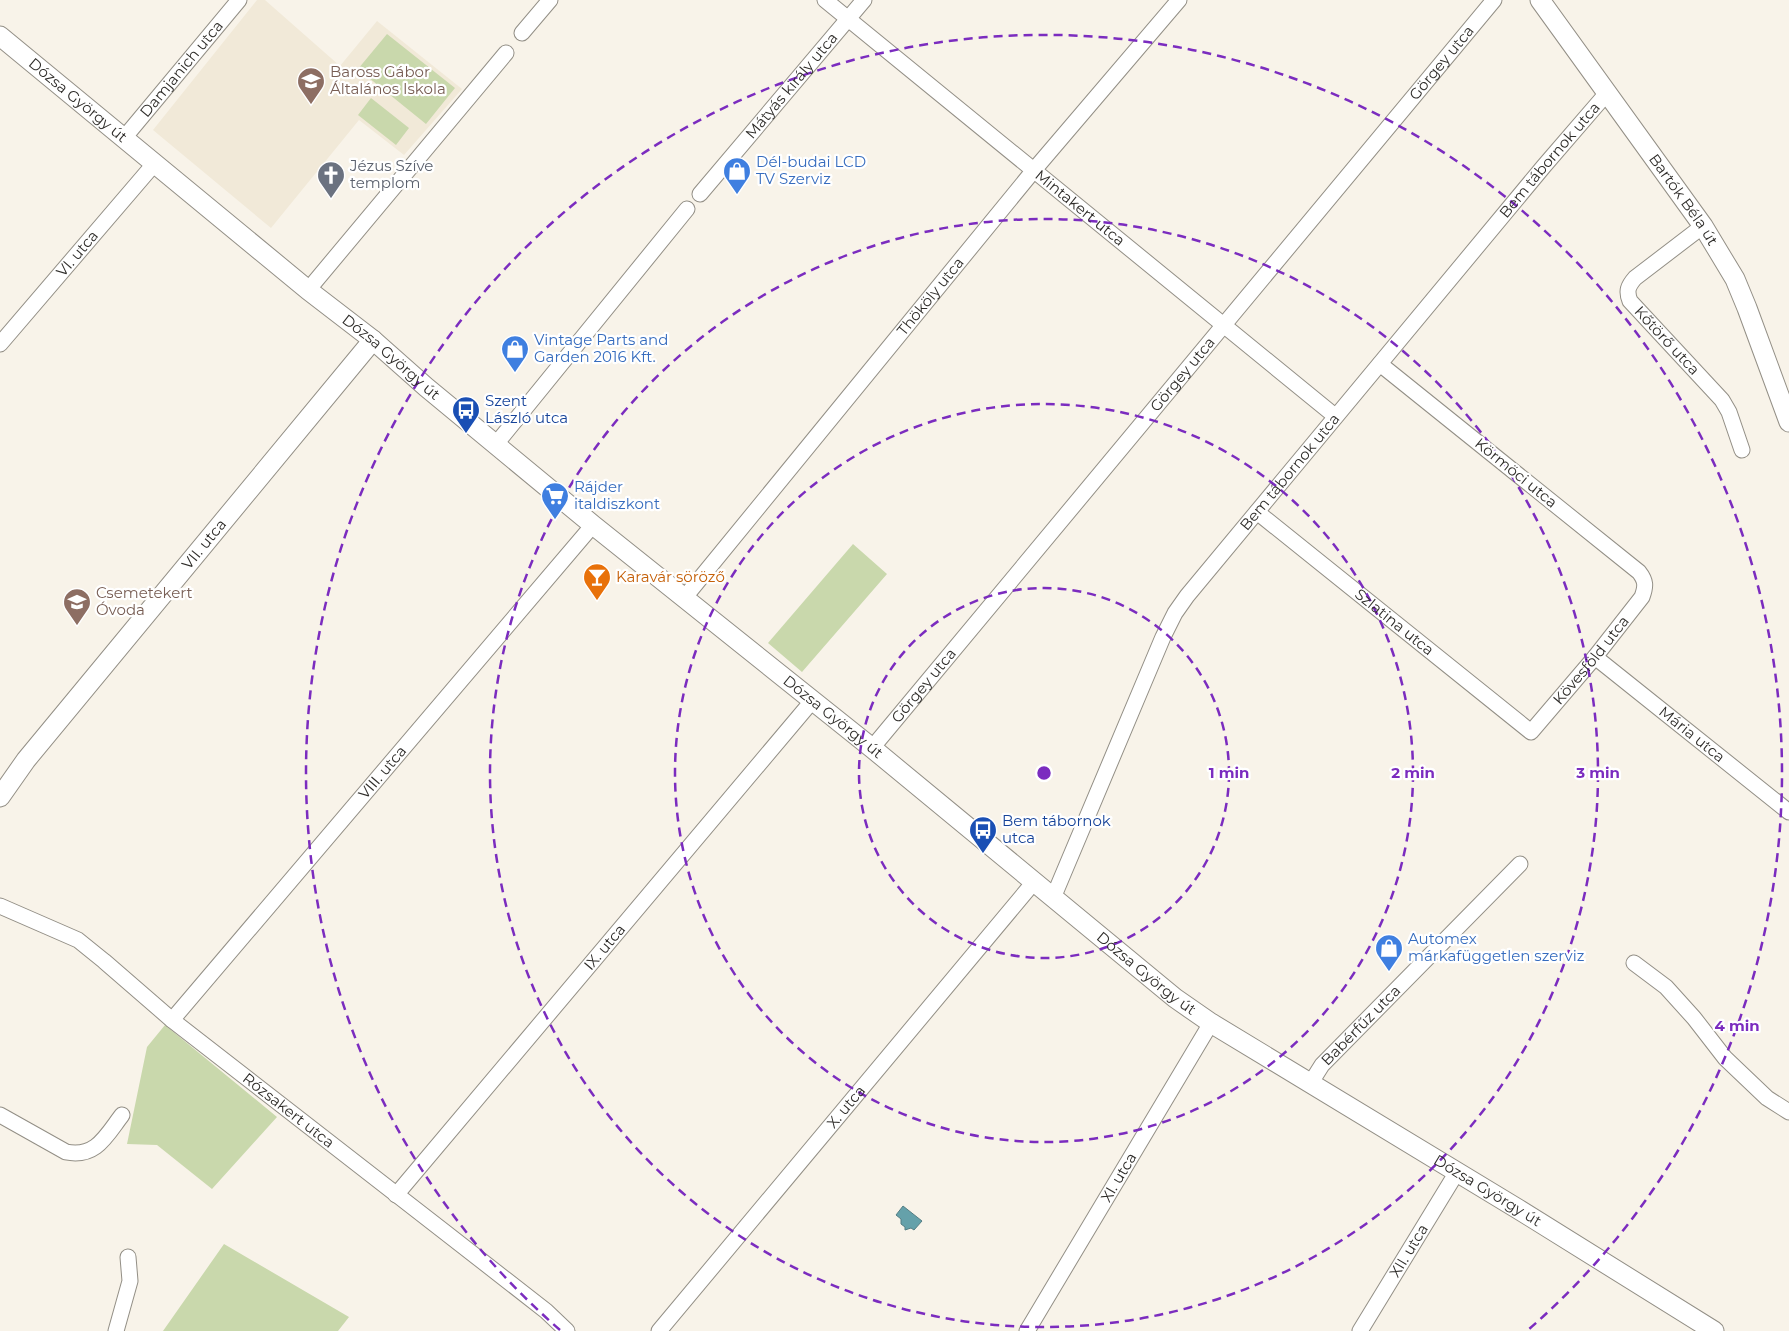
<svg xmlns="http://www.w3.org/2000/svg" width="1789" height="1331" font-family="Montserrat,sans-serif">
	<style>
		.built { fill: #f1e9d8 }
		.green { fill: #c9d8ac }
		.water { fill: #65a1aa; stroke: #557e84 }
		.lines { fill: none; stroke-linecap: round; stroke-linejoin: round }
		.minor-casing { stroke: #938f86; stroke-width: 17 }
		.tertiary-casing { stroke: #938f86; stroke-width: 21 }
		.minor { stroke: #fff; stroke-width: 15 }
		.tertiary { stroke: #fff; stroke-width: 19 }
		.ring { fill: none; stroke: #7b2cbf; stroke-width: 2.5; stroke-dasharray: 9 6 }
		.labels { text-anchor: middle; stroke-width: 4.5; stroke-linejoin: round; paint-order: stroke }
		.street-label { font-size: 15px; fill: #2f2d2a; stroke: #fff }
		.education-label { font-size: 15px; fill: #785e54; stroke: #fff; text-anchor: start }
		.shop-label { font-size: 15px; fill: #366cbe; stroke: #fff; text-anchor: start }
		.worship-label { font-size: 15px; fill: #5b616d; stroke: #fff; text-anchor: start }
		.transit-label { font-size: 15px; fill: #164399; stroke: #fff; text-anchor: start }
		.food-label { font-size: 15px; fill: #c56008; stroke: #fff; text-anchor: start }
		.centre { fill: #7b2cbf; stroke: #fff; stroke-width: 2.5 }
		.ring-label { font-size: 15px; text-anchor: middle; font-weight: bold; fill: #7b2cbf; stroke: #fff; stroke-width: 4.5; stroke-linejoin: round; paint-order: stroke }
	</style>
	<rect width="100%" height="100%" fill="#f8f3e9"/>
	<!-- built -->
	<path class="built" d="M 257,0 L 265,0 L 340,66 L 377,21 L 462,89 L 404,155 L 359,120 L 271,228 L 153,130 Z"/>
	<!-- green -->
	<path class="green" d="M 387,34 L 455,88 L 426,124 L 358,69 Z
		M 371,98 L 409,128 L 396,145 L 358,115 Z
		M 853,544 L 887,574 L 802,672 L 768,643 Z
		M 165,1025 L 277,1117 L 212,1189 L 157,1145 L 127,1144 L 147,1047 Z
		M 224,1244 L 349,1317 L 338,1331 L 163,1331 Z"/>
	<!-- water -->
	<path class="water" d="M 903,1206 L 922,1221 L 914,1230 L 911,1228 L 905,1230 L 905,1227 L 901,1224 L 901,1219 L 896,1215 Z"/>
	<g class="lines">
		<!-- minor casing -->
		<g class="minor-casing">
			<g id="minor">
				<path id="s1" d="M 825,0 L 1335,416"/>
				<path d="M 522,33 L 550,0"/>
				<path id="s2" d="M 124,138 L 239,0"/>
				<path id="s3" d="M 700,194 L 864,0"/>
				<path id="s4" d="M 1703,226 L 1635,278 C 1628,286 1626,291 1630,301 L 1722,400 L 1729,412 L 1742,450"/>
				<path d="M 308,290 L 506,53"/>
				<path id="s5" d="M 0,344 L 155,163"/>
				<path d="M 496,444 L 687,209"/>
				<path id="s6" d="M 1257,512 L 1531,732 L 1595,657 L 1642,597 C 1646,586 1646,581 1639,572 L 1380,364"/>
				<path id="s7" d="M 685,597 L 1034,170 L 1179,0"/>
				<path id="s8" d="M 1595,657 L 1789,812"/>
				<path id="s9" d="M 872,748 L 1494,0"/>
				<path id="s10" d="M 1053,898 L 1163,637 L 1175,613 L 1187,596 L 1544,166 L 1607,93"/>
				<path id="s11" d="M 0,906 L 78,940 L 104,961 L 172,1020 L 446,1233 L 546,1311 L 567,1331"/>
				<path d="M 1634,963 L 1666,987 L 1694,1018 L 1725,1058 L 1767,1098 L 1789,1112"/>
				<path id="s12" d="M 172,1020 L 593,525"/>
				<path id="s13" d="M 1310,1084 L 1322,1065 L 1520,864"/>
				<path d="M 0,1115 L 66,1152 C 96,1158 106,1136 122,1115"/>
				<path id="s14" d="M 396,1195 L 813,700"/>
				<path d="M 116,1331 L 130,1281 L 128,1257"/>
				<path id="s15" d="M 659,1331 L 1034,882"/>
				<path id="s16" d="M 1027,1331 L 1211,1023"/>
				<path id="s17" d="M 1360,1331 L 1457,1172"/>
			</g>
		</g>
		<!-- tertiary casing -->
		<g class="tertiary-casing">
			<g id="tertiary">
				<path id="s18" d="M 1540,0 L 1703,226 L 1735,279 L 1747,308 L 1789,422"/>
				<path id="s19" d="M 0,36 L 308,290 L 373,340 L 426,387 L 593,525 L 872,748 L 1175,998 L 1211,1023 L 1518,1209 L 1714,1331"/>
				<path id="s20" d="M 0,797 L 26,760 L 373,340"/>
			</g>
		</g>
		<!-- minor -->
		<use href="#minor" class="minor"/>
		<!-- tertiary -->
		<use href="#tertiary" class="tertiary"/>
	</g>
	<!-- distance rings -->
	<g class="ring">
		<circle cx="1044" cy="773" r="185"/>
		<circle cx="1044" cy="773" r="369"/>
		<circle cx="1044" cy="773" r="554"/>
		<path d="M560 1330A738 738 0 1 1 1528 1330"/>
	</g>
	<!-- icons -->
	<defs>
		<g id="school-pin" transform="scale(1.4375)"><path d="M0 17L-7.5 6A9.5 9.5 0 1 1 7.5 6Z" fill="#8d6e63" stroke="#fff"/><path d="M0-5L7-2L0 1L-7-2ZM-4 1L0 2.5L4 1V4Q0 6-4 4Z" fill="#fff"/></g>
		<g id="shop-pin" transform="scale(1.4375)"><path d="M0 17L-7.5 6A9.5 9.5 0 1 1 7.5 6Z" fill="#3f7fe0" stroke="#fff"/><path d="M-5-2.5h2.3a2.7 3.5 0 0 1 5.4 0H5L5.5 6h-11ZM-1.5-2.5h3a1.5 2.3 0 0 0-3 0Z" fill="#fff"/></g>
		<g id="church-pin" transform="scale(1.4375)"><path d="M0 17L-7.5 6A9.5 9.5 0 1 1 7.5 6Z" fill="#6b7280" stroke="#fff"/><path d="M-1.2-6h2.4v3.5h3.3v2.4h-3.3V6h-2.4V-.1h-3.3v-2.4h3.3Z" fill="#fff"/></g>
		<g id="bus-pin" transform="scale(1.4375)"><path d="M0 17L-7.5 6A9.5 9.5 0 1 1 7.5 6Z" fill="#1a4fb4" stroke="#fff"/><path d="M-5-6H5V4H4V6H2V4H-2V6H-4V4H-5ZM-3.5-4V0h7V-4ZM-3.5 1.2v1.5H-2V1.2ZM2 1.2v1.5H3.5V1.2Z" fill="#fff"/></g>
		<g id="supermarket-pin" transform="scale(1.4375)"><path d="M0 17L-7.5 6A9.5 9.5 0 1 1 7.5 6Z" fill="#3f7fe0" stroke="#fff"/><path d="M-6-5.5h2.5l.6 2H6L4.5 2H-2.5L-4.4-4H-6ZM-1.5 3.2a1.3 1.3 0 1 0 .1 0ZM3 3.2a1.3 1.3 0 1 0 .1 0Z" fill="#fff"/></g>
		<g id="bar-pin" transform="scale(1.4375)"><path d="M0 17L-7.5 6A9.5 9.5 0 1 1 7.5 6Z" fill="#e8710a" stroke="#fff"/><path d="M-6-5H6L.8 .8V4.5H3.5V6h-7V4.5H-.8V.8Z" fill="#fff"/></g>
	</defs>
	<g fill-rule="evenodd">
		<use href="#school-pin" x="311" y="81"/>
		<use href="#shop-pin" x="737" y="171"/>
		<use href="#church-pin" x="331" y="175"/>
		<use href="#shop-pin" x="515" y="349"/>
		<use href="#bus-pin" x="466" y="410"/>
		<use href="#supermarket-pin" x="555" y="496"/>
		<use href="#bar-pin" x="597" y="577"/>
		<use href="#school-pin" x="77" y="602"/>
		<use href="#bus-pin" x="983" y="830"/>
		<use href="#shop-pin" x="1389" y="948"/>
	</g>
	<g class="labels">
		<!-- street labels -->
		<g class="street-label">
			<text dy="5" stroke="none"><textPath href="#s9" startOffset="891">Görgey utca</textPath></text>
			<text dy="5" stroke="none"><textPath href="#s2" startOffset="90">Damjanich utca</textPath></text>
			<text dy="5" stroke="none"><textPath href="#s3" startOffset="142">Mátyás király utca</textPath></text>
			<text dy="5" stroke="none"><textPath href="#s19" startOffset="101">Dózsa György út</textPath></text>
			<text dy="5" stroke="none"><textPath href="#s10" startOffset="898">Bem tábornok utca</textPath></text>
			<text dy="5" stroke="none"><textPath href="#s18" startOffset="246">Bartók Béla út</textPath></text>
			<text dy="5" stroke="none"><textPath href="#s1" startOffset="329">Mintakert utca</textPath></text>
			<text dy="5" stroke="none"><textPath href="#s5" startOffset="119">VI. utca</textPath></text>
			<text dy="5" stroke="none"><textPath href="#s7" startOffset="388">Thököly utca</textPath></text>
			<text dy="5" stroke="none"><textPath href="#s4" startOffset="165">Kőtörő utca</textPath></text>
			<text dy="5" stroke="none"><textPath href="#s19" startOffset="506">Dózsa György út</textPath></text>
			<text dy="5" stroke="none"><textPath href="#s9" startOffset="486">Görgey utca</textPath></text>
			<text dy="5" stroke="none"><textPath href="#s10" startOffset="492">Bem tábornok utca</textPath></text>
			<text transform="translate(1516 473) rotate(39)" y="5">Körmöci utca</text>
			<text dy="5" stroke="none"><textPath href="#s20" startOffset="325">VII. utca</textPath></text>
			<text dy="5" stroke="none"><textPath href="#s6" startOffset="176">Szlatina utca</textPath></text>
			<text dy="5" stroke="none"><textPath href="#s6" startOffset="445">Kövesföld utca</textPath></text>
			<text dy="5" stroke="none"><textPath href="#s9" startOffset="81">Görgey utca</textPath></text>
			<text dy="5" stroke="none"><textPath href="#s19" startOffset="1076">Dózsa György út</textPath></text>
			<text dy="5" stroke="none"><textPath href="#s8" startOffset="124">Mária utca</textPath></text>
			<text dy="5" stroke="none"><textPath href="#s12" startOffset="325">VIII. utca</textPath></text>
			<text dy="5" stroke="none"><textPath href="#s14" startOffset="324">IX. utca</textPath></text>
			<text dy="5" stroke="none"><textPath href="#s19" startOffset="1481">Dózsa György út</textPath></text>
			<text dy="5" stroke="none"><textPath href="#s13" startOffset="78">Babérfűz utca</textPath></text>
			<text dy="5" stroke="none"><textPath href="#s15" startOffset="292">X. utca</textPath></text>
			<text dy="5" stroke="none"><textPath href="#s11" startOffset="356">Rózsakert utca</textPath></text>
			<text dy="5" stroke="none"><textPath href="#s16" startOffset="179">XI. utca</textPath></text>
			<text dy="5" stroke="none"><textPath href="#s19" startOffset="1886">Dózsa György út</textPath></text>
			<text dy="5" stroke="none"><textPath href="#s17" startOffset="94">XII. utca</textPath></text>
		</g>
		<!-- education labels -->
		<g class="education-label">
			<text x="330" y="77">Baross Gábor<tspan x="330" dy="17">Általános Iskola</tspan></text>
			<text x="96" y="598">Csemetekert<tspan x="96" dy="17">Óvoda</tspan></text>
		</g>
		<!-- shop labels -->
		<g class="shop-label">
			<text x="756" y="167">Dél-budai LCD<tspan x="756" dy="17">TV Szerviz</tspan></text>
			<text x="534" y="345">Vintage Parts and<tspan x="534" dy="17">Garden 2016 Kft.</tspan></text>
			<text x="574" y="492">Rájder<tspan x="574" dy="17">italdiszkont</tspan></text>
			<text x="1408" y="944">Automex<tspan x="1408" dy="17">márkafüggetlen szerviz</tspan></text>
		</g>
		<!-- worship labels -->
		<g class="worship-label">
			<text x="350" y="171">Jézus Szíve<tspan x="350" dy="17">templom</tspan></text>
		</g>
		<!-- transit labels -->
		<g class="transit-label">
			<text x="485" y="406">Szent<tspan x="485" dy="17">László utca</tspan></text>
			<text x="1002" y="826">Bem tábornok<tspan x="1002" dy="17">utca</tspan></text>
		</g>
		<!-- food labels -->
		<g class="food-label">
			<text x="616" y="582">Karavár söröző</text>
		</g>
	</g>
	<circle cx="1044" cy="773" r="8" class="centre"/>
	<g class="ring-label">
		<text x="1229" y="778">1 min</text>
		<text x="1413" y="778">2 min</text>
		<text x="1598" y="778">3 min</text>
		<text x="1737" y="1031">4 min</text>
	</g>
</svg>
